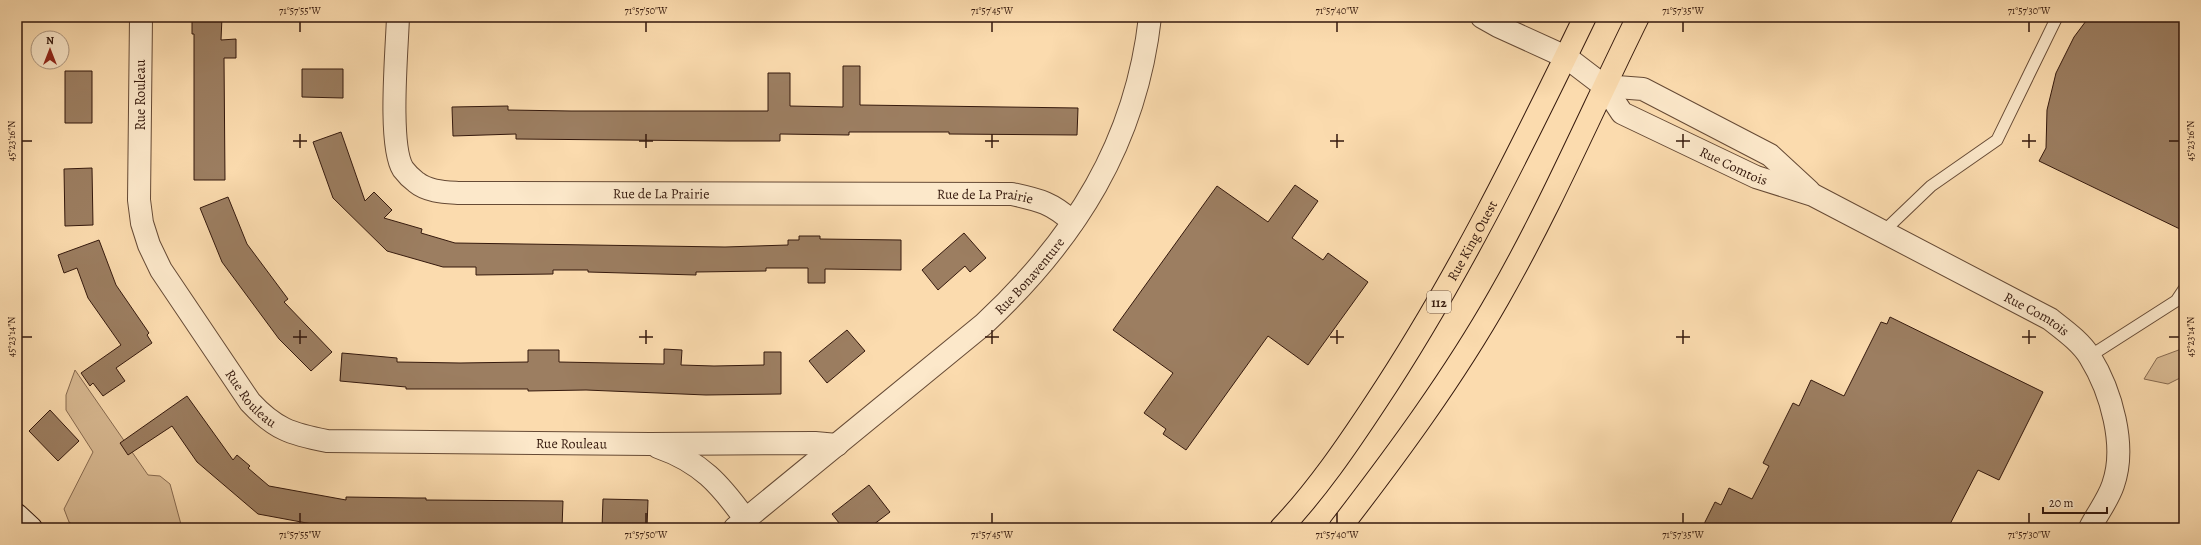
<svg xmlns="http://www.w3.org/2000/svg" width="2201" height="545" font-family="Alegreya,serif">
	<style>
		.green { fill: #d9ba93; stroke: #876a50 }
		.building { fill: #9c7e61; stroke: #35190d }
		.lines { fill: none; stroke-linecap: round; stroke-linejoin: round }
		.lane-casing { stroke: #664a35; stroke-width: 13 }
		.street-casing { stroke: #664a35; stroke-width: 24 }
		.secondary-casing { stroke: #35190d; stroke-width: 24 }
		.primary-casing { stroke: #35190d; stroke-width: 24 }
		.lane { stroke: #fce8ca; stroke-width: 11 }
		.street { stroke: #fce8ca; stroke-width: 22 }
		.secondary { stroke: #fce8ca; stroke-width: 22 }
		.primary { stroke: #fbdbae; stroke-width: 22 }
		.ticks { fill: none; stroke: #35190d; stroke-width: 1.5 }
		.labels { text-anchor: middle; stroke-width: 4; stroke-linejoin: round; paint-order: stroke }
		.shield { fill: #fce8ca; stroke: #715746; stroke-width: 1 }
		.shield-label { font-size: 13px; font-weight: bold; fill: #35190d }
		.street-label { font-size: 14px; fill: #35190d; stroke: #fce8ca }
		.neatline { fill: none; stroke: #35190d; stroke-width: 1.5 }
		.ticks-label { font-size: 10px; text-anchor: middle; fill: #35190d }
	</style>
	<rect width="100%" height="100%" fill="#fbdbae"/>
	<filter id="stains"><feTurbulence type="fractalNoise" baseFrequency=".005" numOctaves="4"/><feColorMatrix values="0 0 0 0 .2 0 0 0 0 .09 0 0 0 0 .02 0 0 0 .5 -.17"/></filter>
	<radialGradient id="worn" r=".72"><stop offset=".6" stop-color="#630" stop-opacity="0"/><stop offset="1" stop-color="#630" stop-opacity=".3"/></radialGradient>
	<!-- green -->
	<path class="green" d="M 2184,348 L 2184,376 L 2168,384 L 2144,379 L 2157,358 Z
		M 75,370 L 148,475 L 160,476 L 170,484 L 182,528 L 77,528 L 69,522 L 64,509 L 93,452 L 66,410 L 66,395 Z"/>
	<!-- building -->
	<path class="building" d="M 192,17 L 222,17 L 221,40 L 236,39 L 236,58 L 224,58 L 225,180 L 194,180 L 194,34 L 192,34 Z
		M 2089,17 L 2184,17 L 2184,231 L 2039,161 L 2046,148 L 2047,110 L 2056,73 L 2074,37 Z
		M 843,66 L 860,66 L 860,105 L 1078,108 L 1077,135 L 949,134 L 949,132 L 849,132 L 849,135 L 780,134 L 780,141 L 728,141 L 516,139 L 516,134 L 453,136 L 452,107 L 508,106 L 508,110 L 571,111 L 768,111 L 768,73 L 790,73 L 790,106 L 843,107 Z
		M 302,69 L 343,69 L 343,98 L 302,97 Z
		M 65,71 L 92,71 L 92,123 L 65,123 Z
		M 341,132 L 365,201 L 374,192 L 392,210 L 384,218 L 422,229 L 421,233 L 455,243 L 725,247 L 788,245 L 788,240 L 799,240 L 799,236 L 820,236 L 820,239 L 901,240 L 901,270 L 825,269 L 825,283 L 808,283 L 808,268 L 766,268 L 766,271 L 696,272 L 696,275 L 588,272 L 588,270 L 553,270 L 553,274 L 476,275 L 476,267 L 443,267 L 387,251 L 333,198 L 313,142 Z
		M 92,168 L 93,225 L 65,226 L 64,169 Z
		M 1295,185 L 1318,201 L 1292,238 L 1323,260 L 1328,253 L 1368,282 L 1308,365 L 1268,336 L 1186,450 L 1163,434 L 1166,429 L 1144,413 L 1173,373 L 1113,330 L 1217,186 L 1268,222 Z
		M 228,197 L 247,244 L 288,299 L 284,302 L 332,352 L 311,371 L 279,339 L 222,262 L 200,208 Z
		M 964,233 L 986,258 L 970,272 L 965,266 L 938,290 L 922,270 Z
		M 99,240 L 116,285 L 149,333 L 147,335 L 152,343 L 116,368 L 125,381 L 103,396 L 93,383 L 90,386 L 81,373 L 121,345 L 88,298 L 77,268 L 64,273 L 58,255 Z
		M 1890,317 L 2043,392 L 1999,480 L 1978,470 L 1948,528 L 1702,528 L 1715,502 L 1721,505 L 1729,488 L 1752,499 L 1769,466 L 1763,463 L 1793,403 L 1799,406 L 1811,380 L 1844,396 L 1881,322 L 1887,324 Z
		M 847,330 L 865,351 L 827,383 L 809,361 Z
		M 664,349 L 682,350 L 681,365 L 714,366 L 764,365 L 764,352 L 781,352 L 781,394 L 706,395 L 586,390 L 528,391 L 528,389 L 406,389 L 406,387 L 340,381 L 342,353 L 397,358 L 397,362 L 460,363 L 528,362 L 528,350 L 559,350 L 559,362 L 664,364 Z
		M 187,396 L 233,460 L 237,455 L 250,466 L 248,468 L 269,486 L 346,500 L 346,497 L 415,498 L 426,498 L 426,500 L 563,501 L 562,528 L 510,528 L 510,525 L 454,526 L 454,524 L 312,524 L 258,514 L 197,462 L 172,426 L 128,455 L 120,443 Z
		M 50,410 L 79,441 L 58,461 L 29,431 Z
		M 869,485 L 890,512 L 869,528 L 843,528 L 832,514 Z
		M 603,499 L 648,500 L 647,528 L 602,528 Z"/>
	<g class="lines">
		<!-- lane casing -->
		<g class="lane-casing">
			<path id="lane" d="M 1884,231 L 1931,186 L 1997,140 L 2057,17
				M 2090,356 L 2176,301 L 2184,289"/>
		</g>
		<!-- street casing -->
		<g class="street-casing">
			<g id="street">
				<path id="s1" d="M 141,17 L 139,200 L 142,223 L 149,245 L 161,270 L 250,402 C 275,429 291,434 327,441 L 650,444 L 815,443 L 837,445"/>
				<path id="s2" d="M 398,17 C 397,49 388,145 403,169 C 406,173 412,179 416,182 C 428,192 446,192 460,193 L 1012,194 C 1040,200 1052,203 1073,222"/>
				<path id="s3" d="M 1482,17 L 1498,26 L 1566,57 L 1604,86 L 1622,113 L 1756,177 L 1813,195 L 2050,319 C 2064,330 2081,342 2090,357 C 2111,391 2127,446 2113,485 C 2108,500 2097,514 2090,528"/>
				<path d="M 1604,86 L 1643,89 L 1770,155 L 1809,191"/>
				<path d="M 658,447 C 701,462 720,484 746,520"/>
				<path id="s4" d="M 735,528 L 984,324 C 1075,239 1136,143 1150,17"/>
			</g>
		</g>
		<!-- secondary casing -->
		<g class="secondary-casing">
			<path id="secondary" d="M 17,515 L 31,528"/>
		</g>
		<!-- primary casing -->
		<g class="primary-casing">
			<g id="primary">
				<path id="s5" d="M 1281,528 C 1317,490 1347,446 1376,402 C 1457,280 1521,149 1585,17"/>
				<path d="M 1340,528 C 1397,454 1453,378 1499,297 C 1551,206 1592,110 1638,17"/>
			</g>
		</g>
		<!-- lane -->
		<use href="#lane" class="lane"/>
		<!-- street -->
		<use href="#street" class="street"/>
		<!-- secondary -->
		<use href="#secondary" class="secondary"/>
		<!-- primary -->
		<use href="#primary" class="primary"/>
	</g>
	<!-- ticks -->
	<path class="ticks" d="M 300,22 L 300,32M 646,22 L 646,32M 992,22 L 992,32M 1337,22 L 1337,32M 1683,22 L 1683,32M 2029,22 L 2029,32M 300,134 L 300,148M 646,134 L 646,148M 992,134 L 992,148M 1337,134 L 1337,148M 1683,134 L 1683,148M 2029,134 L 2029,148M 22,141 L 32,141M 293,141 L 307,141M 639,141 L 653,141M 985,141 L 999,141M 1330,141 L 1344,141M 1676,141 L 1690,141M 2022,141 L 2036,141M 2169,141 L 2179,141M 300,330 L 300,344M 646,330 L 646,344M 992,330 L 992,344M 1337,330 L 1337,344M 1683,330 L 1683,344M 2029,330 L 2029,344M 22,337 L 32,337M 293,337 L 307,337M 639,337 L 653,337M 985,337 L 999,337M 1330,337 L 1344,337M 1676,337 L 1690,337M 2022,337 L 2036,337M 2169,337 L 2179,337M 300,513 L 300,523M 646,513 L 646,523M 992,513 L 992,523M 1337,513 L 1337,523M 1683,513 L 1683,523M 2029,513 L 2029,523"/>
	<g class="labels">
		<!-- shield labels -->
		<rect class="shield" x="1427" y="291" width="24" height="22" rx="3"/>
		<g class="shield-label">
			<text x="1439" y="307">112</text>
		</g>
		<!-- street labels -->
		<g class="street-label">
			<text transform="translate(140 95) rotate(-90)" y="5">Rue Rouleau</text>
			<text dy="5" stroke="none"><textPath href="#s3" startOffset="297">Rue Comtois</textPath></text>
			<text dy="5" stroke="none"><textPath href="#s2" startOffset="419">Rue de La Prairie</textPath></text>
			<text dy="5" stroke="none"><textPath href="#s2" startOffset="743">Rue de La Prairie</textPath></text>
			<text dy="5" stroke="none"><textPath href="#s5" startOffset="346">Rue King Ouest</textPath></text>
			<text dy="5" stroke="none"><textPath href="#s4" startOffset="388">Rue Bonaventure</textPath></text>
			<text dy="5" stroke="none"><textPath href="#s3" startOffset="635">Rue Comtois</textPath></text>
			<text dy="5" stroke="none"><textPath href="#s1" startOffset="414">Rue Rouleau</textPath></text>
			<text dy="5" stroke="none"><textPath href="#s1" startOffset="749">Rue Rouleau</textPath></text>
		</g>
	</g>
	<!-- margin -->
	<rect width="2201" height="545" fill="none" stroke="#fbdbae" stroke-width="44"/>
	<!-- north arrow -->
	<g transform="translate(50 50)"><circle r="19" fill="#fce8ca" stroke="#ac957e"/>
	<path d="M0-3L7 15L0 10L-7 15Z" fill="#8f2418"/>
	<text y="-6" font-size="11" font-weight="bold" text-anchor="middle" fill="#35190d">N</text>
	</g>
	<!-- scale -->
	<path d="M2043 507v6h64v-6" fill="none" stroke="#35190d" stroke-width="2"/>
	<text x="2049" y="507" font-size="12" fill="#35190d" stroke="#fce8ca" stroke-width="3" paint-order="stroke">20 m</text>
	<rect x="22" y="22" width="2157" height="501" class="neatline"/>
	<g class="ticks-label">
		<text x="300" y="14">71°57'55"W</text>
		<text x="646" y="14">71°57'50"W</text>
		<text x="992" y="14">71°57'45"W</text>
		<text x="1337" y="14">71°57'40"W</text>
		<text x="1683" y="14">71°57'35"W</text>
		<text x="2029" y="14">71°57'30"W</text>
		<text transform="translate(11 141) rotate(-90)" y="4">45°23'16"N</text>
		<text transform="translate(2190 141) rotate(-90)" y="4">45°23'16"N</text>
		<text transform="translate(11 337) rotate(-90)" y="4">45°23'14"N</text>
		<text transform="translate(2190 337) rotate(-90)" y="4">45°23'14"N</text>
		<text x="300" y="538">71°57'55"W</text>
		<text x="646" y="538">71°57'50"W</text>
		<text x="992" y="538">71°57'45"W</text>
		<text x="1337" y="538">71°57'40"W</text>
		<text x="1683" y="538">71°57'35"W</text>
		<text x="2029" y="538">71°57'30"W</text>
	</g>
	<rect width="100%" height="100%" filter="url(#stains)"/>
	<rect width="100%" height="100%" fill="url(#worn)"/>
</svg>
